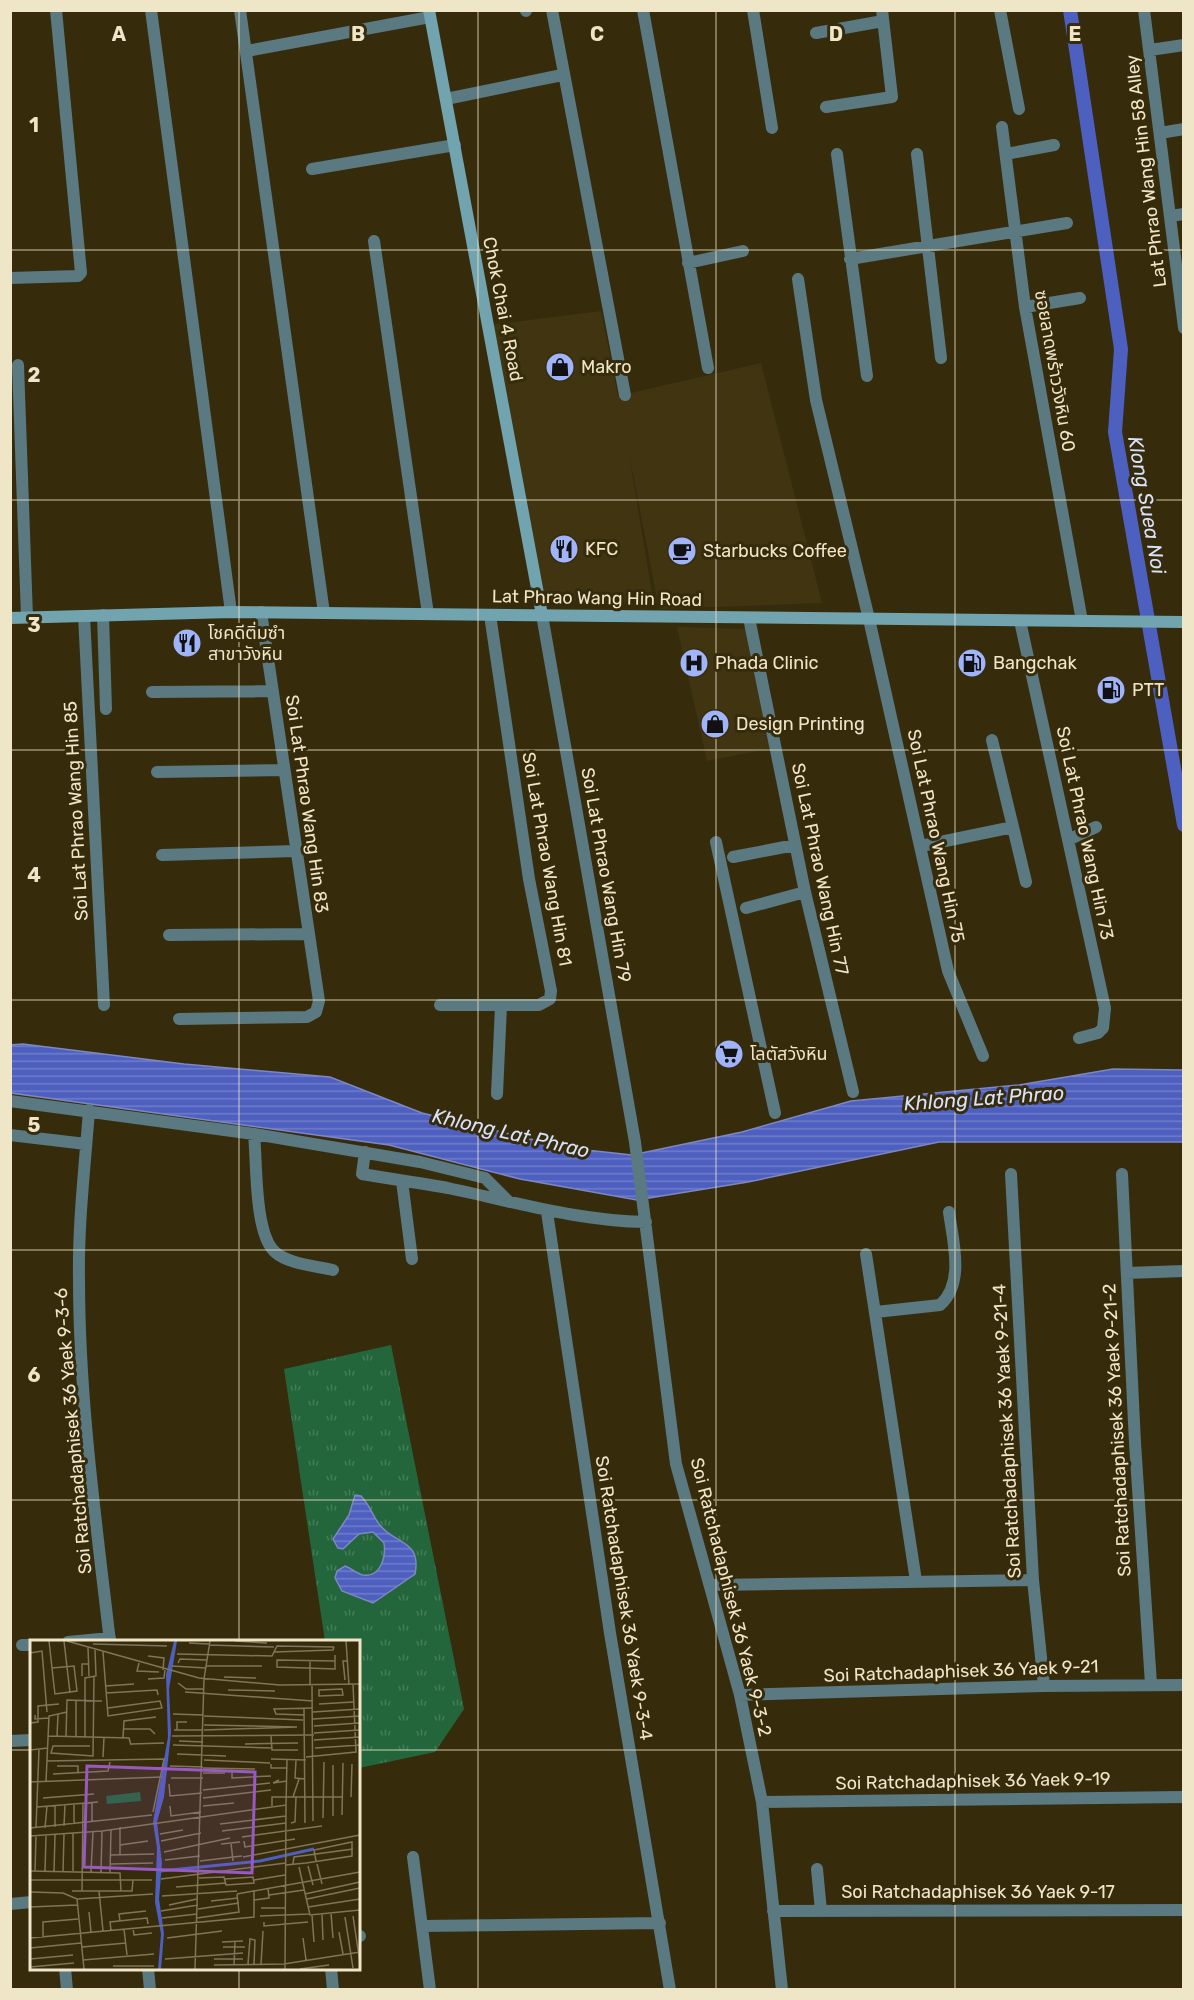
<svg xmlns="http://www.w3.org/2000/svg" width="1194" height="2000" font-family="Rubik,'Noto Sans Thai',sans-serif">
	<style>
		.built { fill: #403510 }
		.grass { fill: url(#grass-tufts) }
		.water { fill: url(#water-rules); stroke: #7e87c1; stroke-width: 1.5 }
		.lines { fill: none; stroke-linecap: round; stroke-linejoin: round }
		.canal { stroke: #4d5fbf; stroke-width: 14 }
		.street { stroke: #5a7980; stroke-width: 12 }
		.secondary { stroke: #72a4af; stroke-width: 12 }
		.grid { fill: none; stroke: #efe5c7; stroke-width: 1.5; stroke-opacity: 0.55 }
		.labels { text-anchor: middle; stroke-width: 6; stroke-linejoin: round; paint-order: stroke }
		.street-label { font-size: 18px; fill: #efe5c7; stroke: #362c0c }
		.poi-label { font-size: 18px; fill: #efe5c7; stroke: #362c0c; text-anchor: start }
		.water-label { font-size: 20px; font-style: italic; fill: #d9e1fb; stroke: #362c0c }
		.inset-river { fill: none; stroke: #4d5fbf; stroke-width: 3 }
		.inset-road { fill: none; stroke: #807657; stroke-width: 1.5 }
		.view { fill: #985ac1; fill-opacity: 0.15; stroke: #985ac1; stroke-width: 3 }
		.inset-edge { fill: none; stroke: #efe5c7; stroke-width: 3 }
		.grid-label { font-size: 20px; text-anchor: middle; font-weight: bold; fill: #efe5c7; stroke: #362c0c; stroke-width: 6; stroke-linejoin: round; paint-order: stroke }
	</style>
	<defs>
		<pattern id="grass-tufts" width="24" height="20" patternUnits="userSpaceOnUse" patternTransform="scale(1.5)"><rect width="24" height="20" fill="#23663b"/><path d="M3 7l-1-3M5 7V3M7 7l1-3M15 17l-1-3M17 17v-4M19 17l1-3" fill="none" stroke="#437c56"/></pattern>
		<pattern id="water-rules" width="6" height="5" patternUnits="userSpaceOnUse" patternTransform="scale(1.5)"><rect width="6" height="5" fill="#4d5fbf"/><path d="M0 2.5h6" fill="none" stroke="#707dc8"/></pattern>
	</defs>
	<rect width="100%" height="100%" fill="#362c0c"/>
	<!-- built -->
	<path class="built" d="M 601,311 L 618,396 L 761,363 L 822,603 L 659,609 L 628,448 L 654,605 L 543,599 L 491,325 Z
		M 677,627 L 748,629 L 773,748 L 707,761 Z"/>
	<!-- grass -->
	<path class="grass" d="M 391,1345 L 464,1709 L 435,1752 L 359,1768 L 358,1642 L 325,1641 L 284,1369 Z"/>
	<!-- water -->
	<path class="water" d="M 23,1044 L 184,1064 L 330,1077 L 422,1113 L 568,1148 L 632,1155 L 742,1132 L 851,1101 L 1019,1085 L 1113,1069 L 1183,1070 L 1183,1142 L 939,1142 L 748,1182 L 637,1200 L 520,1179 L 389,1145 L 11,1093 L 10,1045 Z
		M 355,1495 L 361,1496 C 370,1505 372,1515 379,1524 C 393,1544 422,1539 415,1574 L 373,1603 L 342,1591 L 335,1578 L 337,1571 L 345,1566 C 351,1568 356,1573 363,1575 C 381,1578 386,1556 384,1543 L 373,1532 L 359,1534 L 343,1549 L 338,1548 L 333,1539 L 349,1515 Z"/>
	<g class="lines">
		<!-- canal -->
		<path class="canal" d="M 1070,10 L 1121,349 L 1115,432 L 1184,825"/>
		<!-- street -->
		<path class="street" d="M 151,10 L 231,612
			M 240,10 L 324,613
			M 526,10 L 526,11
			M 552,10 L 625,395
			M 643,10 L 708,368
			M 753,10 L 772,128
			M 1000,10 L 1019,109
			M 1144,10 L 1184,328
			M 816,33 L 883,21
			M 1150,50 L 1184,45
			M 247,51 L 430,17
			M 446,99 L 562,75
			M 826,107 L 892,97 L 882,10
			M 1002,127 L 1025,307 L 1082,621
			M 1160,133 L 1184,129
			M 837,154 L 867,376
			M 917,154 L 941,358
			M 1006,154 L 1054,145
			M 312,169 L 455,145
			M 1170,216 L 1184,214
			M 374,241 L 428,614
			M 850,259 L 1067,223
			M 688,263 L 743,251
			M 10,278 L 78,276 L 81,273 L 56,10
			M 798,279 L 816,400 L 869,619 L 948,971 L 983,1056
			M 1025,307 L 1080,298
			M 18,365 L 27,617
			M 103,615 L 106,709
			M 542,615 L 635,1142 L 676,1464 L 740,1695 L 762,1802 L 782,1990
			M 84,616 L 104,1005
			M 749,618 L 805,892 L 853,1092
			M 1020,621 L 1105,1008 L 1103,1028 L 1098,1033 L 1079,1038
			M 152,692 L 273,691
			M 992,740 L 1013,827
			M 157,772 L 284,770
			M 1068,840 L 1096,827
			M 716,842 L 775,1113
			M 921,846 L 1013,827 L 1026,882
			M 162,855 L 295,851
			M 733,857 L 795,845
			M 746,908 L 805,892
			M 169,935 L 307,934
			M 440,1005 L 539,1005 L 550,999 L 551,991 L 529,879 L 490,615
			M 179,1019 L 307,1017 L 316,1012 L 319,1001 L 261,612
			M 497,1094 L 501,1006
			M 10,1101 L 254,1134 L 420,1162 L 485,1178 L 509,1202
			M 89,1110 C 85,1166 78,1223 79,1279 C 79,1400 96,1521 110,1642
			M 254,1134 C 257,1162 254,1233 275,1252 C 288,1264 316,1266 333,1270
			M 10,1135 L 86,1144
			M 365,1152 L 362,1174 C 391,1179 420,1183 448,1188 C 515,1202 578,1221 646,1222
			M 1011,1174 L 1033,1580 L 1044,1686
			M 1122,1174 L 1135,1443 L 1151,1684
			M 402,1181 L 412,1259
			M 547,1212 L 610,1633 L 670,1990
			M 866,1254 L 916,1581
			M 1127,1273 L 1184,1271
			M 876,1312 L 940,1305 C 965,1283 953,1242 949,1212
			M 711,1585 L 1033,1580
			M 68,1642 L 110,1638
			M 22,1645 L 32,1645
			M 740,1695 L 1044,1686 L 1184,1685
			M 10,1741 L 32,1740
			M 762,1802 L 1184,1797
			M 413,1857 L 430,1990
			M 817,1869 L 821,1911
			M 10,1904 L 32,1902
			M 773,1911 L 1184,1910
			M 422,1926 L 660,1923
			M 358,1936 L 360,1936
			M 65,1968 L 67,1990
			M 148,1968 L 150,1990
			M 331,1968 L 333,1990"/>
		<!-- secondary -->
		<path class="secondary" d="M 429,10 L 542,615
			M 10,618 L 231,612 L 1184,622"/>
	</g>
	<!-- grid -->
	<path class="grid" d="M 239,10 L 239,1642M 478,10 L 478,1990M 716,10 L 716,1990M 955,10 L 955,1990M 10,250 L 1184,250M 10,500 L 1184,500M 10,750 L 1184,750M 10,1000 L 1184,1000M 10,1250 L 1184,1250M 10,1500 L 1184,1500M 10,1750 L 32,1750M 358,1750 L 1184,1750M 239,1968 L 239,1990"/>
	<!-- icons -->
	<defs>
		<g id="shop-disc" transform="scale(1.5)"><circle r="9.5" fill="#a0b3fd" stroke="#362c0c"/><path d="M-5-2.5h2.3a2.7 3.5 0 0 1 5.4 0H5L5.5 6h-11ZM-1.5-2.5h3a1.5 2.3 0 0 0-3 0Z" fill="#111"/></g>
		<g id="restaurant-disc" transform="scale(1.5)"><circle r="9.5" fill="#a0b3fd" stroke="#362c0c"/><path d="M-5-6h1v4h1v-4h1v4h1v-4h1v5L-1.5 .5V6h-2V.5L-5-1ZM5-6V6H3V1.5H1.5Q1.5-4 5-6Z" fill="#111"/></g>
		<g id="cafe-disc" transform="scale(1.5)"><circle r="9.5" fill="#a0b3fd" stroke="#362c0c"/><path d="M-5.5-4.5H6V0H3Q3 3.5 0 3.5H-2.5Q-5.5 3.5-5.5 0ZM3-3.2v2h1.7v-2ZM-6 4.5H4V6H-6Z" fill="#111"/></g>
		<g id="hospital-disc" transform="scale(1.5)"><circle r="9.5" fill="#a0b3fd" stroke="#362c0c"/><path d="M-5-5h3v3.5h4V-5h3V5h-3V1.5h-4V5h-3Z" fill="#111"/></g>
		<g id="fuel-disc" transform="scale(1.5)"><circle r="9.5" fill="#a0b3fd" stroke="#362c0c"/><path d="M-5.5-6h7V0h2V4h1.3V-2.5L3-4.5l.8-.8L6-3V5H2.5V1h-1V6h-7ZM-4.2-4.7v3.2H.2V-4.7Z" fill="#111"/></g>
		<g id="supermarket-disc" transform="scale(1.5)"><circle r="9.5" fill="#a0b3fd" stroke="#362c0c"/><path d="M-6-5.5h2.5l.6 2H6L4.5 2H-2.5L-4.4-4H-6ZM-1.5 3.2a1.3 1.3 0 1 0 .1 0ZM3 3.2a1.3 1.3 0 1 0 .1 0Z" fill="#111"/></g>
	</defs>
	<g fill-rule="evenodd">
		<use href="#shop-disc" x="560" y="367"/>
		<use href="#restaurant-disc" x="564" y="549"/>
		<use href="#cafe-disc" x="682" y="551"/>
		<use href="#restaurant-disc" x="187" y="643"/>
		<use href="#hospital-disc" x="694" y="663"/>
		<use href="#fuel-disc" x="972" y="663"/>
		<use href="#fuel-disc" x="1111" y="690"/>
		<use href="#shop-disc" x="715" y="724"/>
		<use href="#supermarket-disc" x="729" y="1054"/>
	</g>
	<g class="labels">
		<!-- street labels -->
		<g class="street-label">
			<text transform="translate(1146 171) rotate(-97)" y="6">Lat Phrao Wang Hin 58 Alley</text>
			<text transform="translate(503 309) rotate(79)" y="6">Chok Chai 4 Road</text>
			<text transform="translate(1055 371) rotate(80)" y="6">ซอยลาดพร้าววังหิน 60</text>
			<text transform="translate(597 598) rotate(1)" y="6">Lat Phrao Wang Hin Road</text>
			<text transform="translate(307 804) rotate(82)" y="6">Soi Lat Phrao Wang Hin 83</text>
			<text transform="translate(76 811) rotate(-93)" y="6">Soi Lat Phrao Wang Hin 85</text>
			<text transform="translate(1085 833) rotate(78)" y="6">Soi Lat Phrao Wang Hin 73</text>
			<text transform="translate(936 836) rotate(78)" y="6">Soi Lat Phrao Wang Hin 75</text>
			<text transform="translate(547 859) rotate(80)" y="6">Soi Lat Phrao Wang Hin 81</text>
			<text transform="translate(820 869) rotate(78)" y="6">Soi Lat Phrao Wang Hin 77</text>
			<text transform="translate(606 875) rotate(80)" y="6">Soi Lat Phrao Wang Hin 79</text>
			<text transform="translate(1117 1430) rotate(-93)" y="6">Soi Ratchadaphisek 36 Yaek 9-21-2</text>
			<text transform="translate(73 1431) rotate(-95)" y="6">Soi Ratchadaphisek 36 Yaek 9-3-6</text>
			<text transform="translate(1007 1431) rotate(-93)" y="6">Soi Ratchadaphisek 36 Yaek 9-21-4</text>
			<text transform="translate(731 1597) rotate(76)" y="6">Soi Ratchadaphisek 36 Yaek 9-3-2</text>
			<text transform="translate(624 1598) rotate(81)" y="6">Soi Ratchadaphisek 36 Yaek 9-3-4</text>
			<text transform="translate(961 1671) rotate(-2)" y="6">Soi Ratchadaphisek 36 Yaek 9-21</text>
			<text transform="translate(973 1781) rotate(-1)" y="6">Soi Ratchadaphisek 36 Yaek 9-19</text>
			<text x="978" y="1898">Soi Ratchadaphisek 36 Yaek 9-17</text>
		</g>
		<!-- poi labels -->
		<g class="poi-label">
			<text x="581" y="373">Makro</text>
			<text x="585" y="555">KFC</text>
			<text x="703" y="557">Starbucks Coffee</text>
			<text x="208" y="639">โชคดีติ่มซำ<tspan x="208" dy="21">สาขาวังหิน</tspan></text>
			<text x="715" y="669">Phada Clinic</text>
			<text x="993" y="669">Bangchak</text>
			<text x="1132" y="696">PTT</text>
			<text x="736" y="730">Design Printing</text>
			<text x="750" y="1060">โลตัสวังหิน</text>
		</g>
		<!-- water labels -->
		<g class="water-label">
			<text transform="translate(1147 505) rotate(80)" y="7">Klong Suea Noi</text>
			<text transform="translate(984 1098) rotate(-4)" y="7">Khlong Lat Phrao</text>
			<text transform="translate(511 1133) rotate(13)" y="7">Khlong Lat Phrao</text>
		</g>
	</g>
	<!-- overview -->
	<g transform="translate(30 1640)">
		<rect width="330" height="330" fill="#362c0c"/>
		<path d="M 110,152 L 111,161 L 77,164 L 76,156 Z" fill="#23663b"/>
		<path d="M 144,1 L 147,1 L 139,49 L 141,93 L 134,157 L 127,182 L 132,223 L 129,259 L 134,293 L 131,329 L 128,329 L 131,294 L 125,262 L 127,208 L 123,182 L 138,97 L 136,35 Z" fill="#4d5fbf"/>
		<path class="inset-river" d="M 130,231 L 230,221 L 284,209"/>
		<path class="inset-road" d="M 19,1 L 24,46 L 25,54 L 47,51 L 44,26 L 22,28M 34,1 L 40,53M 37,1 L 169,38 L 250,45 L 330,44M 205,1 L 237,3M 316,1 L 319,45M 159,3 L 179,4M 63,4 L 137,6M 179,5 L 244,7M 58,7 L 59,36M 73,12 L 78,76 L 132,68 L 130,61 L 78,68M 244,12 L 303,10 L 304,7M 0,13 L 12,11 L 17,72M 147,14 L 242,16 L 247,6 L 304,7M 118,16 L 134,18 L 133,30M 305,21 L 247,20 L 247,27 L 305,29 L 305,15M 109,23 L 107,31 L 129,32M 148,23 L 150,19 L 177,20M 142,26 L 176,28M 176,26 L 232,26M 52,36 L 52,24 L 59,24M 194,37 L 226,38M 118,39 L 134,38 L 135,30M 315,40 L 313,21 L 317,21M 148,43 L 156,49 L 174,49M 75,46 L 104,44M 280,46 L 280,21M 282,46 L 283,181M 312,49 L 313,55 L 289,56 L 289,50 ZM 198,50 L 245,51M 155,52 L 283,61M 76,53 L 127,50 L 128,55M 289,64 L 323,62M 274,69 L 275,183M 283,72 L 330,69M 143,74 L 173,75M 5,75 L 5,79 L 19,78M 274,75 L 246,74 L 244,69 L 283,68M 174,76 L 273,80M 283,79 L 330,76M 0,83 L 8,82 L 8,66 L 29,64M 284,86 L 330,83M 93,89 L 120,89 L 125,94M 144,90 L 173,90M 147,90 L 147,82 L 157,82M 174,90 L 267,87 L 174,85M 284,93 L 330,90M 18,96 L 99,98 L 101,105M 142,96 L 284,95M 241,96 L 242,110 L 268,110M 27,97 L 28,74M 36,97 L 37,60 L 72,61M 46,97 L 46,61M 55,97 L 55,38 L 66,36 L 65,10M 93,98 L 94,81 L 126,77M 284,100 L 330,97M 149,101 L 173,102M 101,104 L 134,103M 215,104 L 268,103M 143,105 L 241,108M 60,106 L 23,106 L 21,113 L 63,116 L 64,37M 285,108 L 330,105M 0,110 L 18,108M 147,114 L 196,116M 73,117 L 74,97M 276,117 L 326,112 L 323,44M 241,119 L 276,120M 174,120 L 240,123M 266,120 L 265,138 L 275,139M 17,121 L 134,119 L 123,172M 241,124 L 241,128 L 257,128M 27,126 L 48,126 L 48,133M 140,126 L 173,127M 97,128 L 133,128M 173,128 L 225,129M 202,129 L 202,138 L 241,136M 173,133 L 195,133M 23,134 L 78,131 L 80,122M 141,138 L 173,138M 249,140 L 243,143 L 257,141M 0,142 L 132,137M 16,142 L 19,76 L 37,72M 139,144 L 140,156 L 172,153M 173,150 L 240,143M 263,157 L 269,139M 321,157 L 322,124M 13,158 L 64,154M 173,158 L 241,150M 256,165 L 257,120M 140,166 L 141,176 L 171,172M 173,166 L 204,163M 242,166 L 242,157 L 312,157M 7,167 L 68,162M 312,175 L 313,123M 303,176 L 303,125M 293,178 L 294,122M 62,182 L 62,162M 261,183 L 265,182 L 266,157M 44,184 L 44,164M 190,184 L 256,176M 34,186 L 35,164M 25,187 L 25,165M 0,188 L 122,175M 6,188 L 9,109M 15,188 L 17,166M 192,191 L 256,183M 130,194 L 153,190M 0,196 L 72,191 L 256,165 L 255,329M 212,197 L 292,186M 131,201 L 171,193M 214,201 L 215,207 L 265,199M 201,203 L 203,221M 191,204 L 210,202M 90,205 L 118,201M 134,212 L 200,198M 90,214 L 90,187M 81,215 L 124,214M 213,217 L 330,195M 135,220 L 170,216M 170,221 L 212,216M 81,224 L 123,223M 263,224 L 264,217 L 323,209M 287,224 L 292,244M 256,225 L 276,223 L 322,216 L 322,202 L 284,210 L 286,221M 278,226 L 283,245M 269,227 L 280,275 L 330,270M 0,231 L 90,233 L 91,251M 5,231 L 6,196M 15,231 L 16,196M 43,231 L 43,193M 24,232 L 25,195M 33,232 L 34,194M 61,232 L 63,192M 71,232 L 72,191M 80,232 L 81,189M 169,238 L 194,237 L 196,245 L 224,243 L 223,237 L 195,239M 131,239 L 256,223M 0,240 L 122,240M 224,240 L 255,235M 146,247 L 196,243M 42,251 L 102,251 L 103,240M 52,251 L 53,163M 69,251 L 73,291M 0,252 L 33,253 L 47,259 L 123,254M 207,254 L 330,232M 275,254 L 330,242M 239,255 L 274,250M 132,256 L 207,251M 47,259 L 54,329M 277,259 L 330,248M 224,260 L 239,258 L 238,248M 181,261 L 208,258M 139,265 L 167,259M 0,267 L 47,265M 278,267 L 330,259M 231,268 L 255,268M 168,269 L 209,263M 131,271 L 168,265M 59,272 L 61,292M 301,273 L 303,298M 292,274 L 293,300M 282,275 L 284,302M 230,276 L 279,274M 323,276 L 330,323M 315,277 L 323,328M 132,278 L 167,274M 167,278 L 209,272 L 207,254M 90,281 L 89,274 L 116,271M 234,282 L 234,286 L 278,282M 103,288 L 104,295 L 122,293M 94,289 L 97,315M 81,290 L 80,282 L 117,278 L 118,284M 309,292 L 313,314M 13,297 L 13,282 L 48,279M 0,298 L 224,277 L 224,251M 137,298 L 192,291M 273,298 L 276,320M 192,302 L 213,301M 52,307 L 96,303M 193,307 L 215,307M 0,308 L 51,303M 0,319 L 43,315M 135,319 L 213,313M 184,319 L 213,319M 53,320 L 124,314M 218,324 L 220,299 L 225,300 L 224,324M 231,324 L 233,291M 184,325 L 254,324 L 330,312M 204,325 L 205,301M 83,326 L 124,326M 0,327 L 44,323M 165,329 L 174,39 L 180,1M 270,329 L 299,325"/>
		<path class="view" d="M 57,126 L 225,132 L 222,233 L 54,227 Z"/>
		<rect width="330" height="330" class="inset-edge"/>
	</g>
	<g class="grid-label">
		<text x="119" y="41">A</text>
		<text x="358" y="41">B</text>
		<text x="597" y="41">C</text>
		<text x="836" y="41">D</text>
		<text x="1075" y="41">E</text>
		<text x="34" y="132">1</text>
		<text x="34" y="382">2</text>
		<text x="34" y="632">3</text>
		<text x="34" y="882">4</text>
		<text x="34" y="1132">5</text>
		<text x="34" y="1382">6</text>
	</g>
	<!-- border -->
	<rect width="1194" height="2000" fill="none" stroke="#efe5c7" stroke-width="24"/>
</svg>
